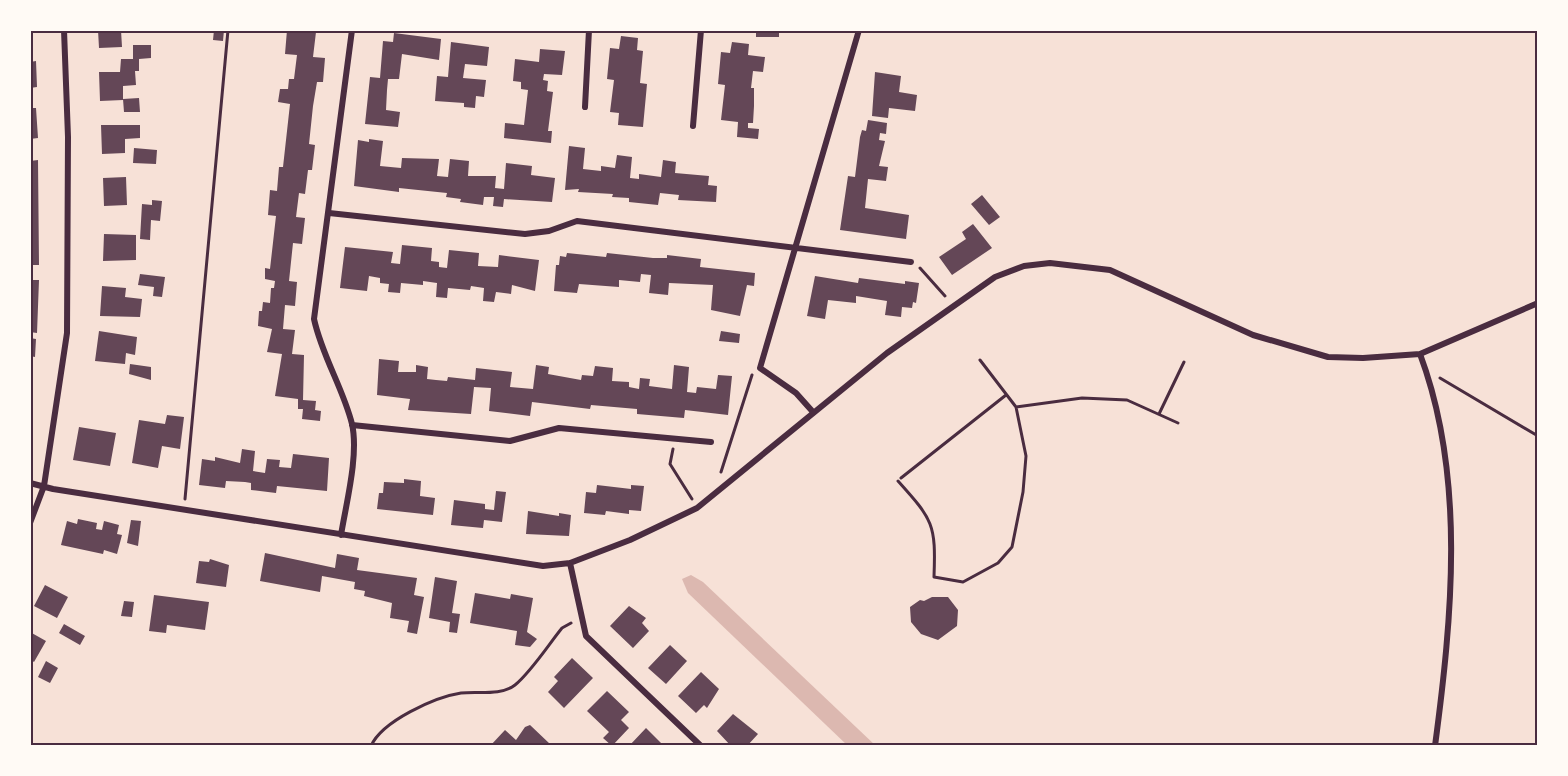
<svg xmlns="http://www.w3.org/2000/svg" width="1568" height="776" font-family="'Source Sans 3',sans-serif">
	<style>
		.water { fill: #dcb8b0 }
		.building { fill: #644757 }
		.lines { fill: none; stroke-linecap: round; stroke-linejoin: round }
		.path { stroke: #4a2c40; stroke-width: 3 }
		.minor { stroke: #4a2c40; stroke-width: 6 }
		.neatline { fill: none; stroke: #4a2c40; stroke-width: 2 }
	</style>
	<rect width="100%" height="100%" fill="#f7e1d7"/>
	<!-- water -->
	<path class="water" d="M 691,575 L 703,582 L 876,746 L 848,746 L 688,593 L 682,579 Z"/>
	<!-- building -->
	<path class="building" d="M 98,30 L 121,30 L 122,47 L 99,48 Z
		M 214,30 L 224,30 L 223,41 L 213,40 Z
		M 287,30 L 316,32 L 313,57 L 325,58 L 323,82 L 317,82 L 313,106 L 309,144 L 315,145 L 312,170 L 308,170 L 305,194 L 299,193 L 296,217 L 305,218 L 302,244 L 293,243 L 289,281 L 297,282 L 295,306 L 285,305 L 283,329 L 295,330 L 292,354 L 304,355 L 303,400 L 316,401 L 315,410 L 321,411 L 320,421 L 302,419 L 303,409 L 298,409 L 298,399 L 275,396 L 282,354 L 267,352 L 272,329 L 258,326 L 259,311 L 262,311 L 263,302 L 270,303 L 271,288 L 274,288 L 275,281 L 265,279 L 265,268 L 270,269 L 276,216 L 268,215 L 270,190 L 277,191 L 279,167 L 283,167 L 290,104 L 278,102 L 280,89 L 288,89 L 289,79 L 294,79 L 297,55 L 285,54 Z
		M 756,30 L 779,30 L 779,37 L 756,37 Z
		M 394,33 L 441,39 L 439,60 L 402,54 L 399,79 L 388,79 L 387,90 L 386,110 L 400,112 L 398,127 L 365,124 L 370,77 L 380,78 L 383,41 L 393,42 Z
		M 621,36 L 638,38 L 637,50 L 643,51 L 640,83 L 647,84 L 643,127 L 618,125 L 619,113 L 610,112 L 614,80 L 607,79 L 610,48 L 619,49 Z
		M 451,42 L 489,47 L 487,66 L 465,64 L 463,78 L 486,80 L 484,97 L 476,96 L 475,108 L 464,107 L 464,103 L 435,101 L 437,76 L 448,77 Z
		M 732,42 L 749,44 L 748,55 L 765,57 L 763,72 L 753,71 L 751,88 L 754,88 L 754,106 L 753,123 L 748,123 L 748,128 L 759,129 L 758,139 L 737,137 L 738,122 L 721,120 L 725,85 L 718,84 L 721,52 L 730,53 Z
		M 133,45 L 151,45 L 151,58 L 139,59 L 139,71 L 135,71 L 136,85 L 123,86 L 123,100 L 100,101 L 99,72 L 120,72 L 121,59 L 133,59 Z
		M 540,49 L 565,51 L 562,75 L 544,74 L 543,80 L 548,81 L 547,91 L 553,92 L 548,131 L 552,131 L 551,143 L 504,138 L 505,123 L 524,125 L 528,90 L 521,89 L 521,82 L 513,81 L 515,59 L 539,62 Z
		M 36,61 L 37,87 L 30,88 L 30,62 Z
		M 875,72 L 901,76 L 899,92 L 917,95 L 915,111 L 889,108 L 888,118 L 872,116 Z
		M 139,98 L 140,112 L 124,112 L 123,99 Z
		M 30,108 L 36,108 L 38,138 L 30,139 Z
		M 868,120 L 887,123 L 886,134 L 880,133 L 879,140 L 885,141 L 879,166 L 888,167 L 886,181 L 868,179 L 865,208 L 909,215 L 906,239 L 840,230 L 848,176 L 855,177 L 860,137 L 862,130 L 866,131 Z
		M 101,125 L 140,125 L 140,138 L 125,139 L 125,153 L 102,154 Z
		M 369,139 L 383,141 L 380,166 L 401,168 L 402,158 L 439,159 L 437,176 L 448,177 L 450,159 L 469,161 L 468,176 L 496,176 L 495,188 L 504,189 L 506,163 L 532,166 L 531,175 L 555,178 L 552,202 L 504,199 L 503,207 L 493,206 L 494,197 L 484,197 L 483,205 L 460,202 L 461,199 L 446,197 L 447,193 L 399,188 L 399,192 L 354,186 L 358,140 L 369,142 Z
		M 569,146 L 585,148 L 583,169 L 601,171 L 601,166 L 615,168 L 617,155 L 632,157 L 630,178 L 639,179 L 639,174 L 661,177 L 663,160 L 676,162 L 675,173 L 709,176 L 708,185 L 717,186 L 716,202 L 678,200 L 679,195 L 660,193 L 658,205 L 629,202 L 629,198 L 612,197 L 613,194 L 578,192 L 579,189 L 565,190 Z
		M 134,148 L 157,150 L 156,164 L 133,163 Z
		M 38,160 L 39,265 L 30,265 L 30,161 Z
		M 126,177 L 127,205 L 104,206 L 103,178 Z
		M 982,195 L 1000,217 L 989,225 L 971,204 Z
		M 152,200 L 162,201 L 160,221 L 151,220 L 150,240 L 140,239 L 142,204 L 152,205 Z
		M 973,224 L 992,248 L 952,275 L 939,257 L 966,239 L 962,232 Z
		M 104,234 L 136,235 L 136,260 L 103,261 Z
		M 402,245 L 432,248 L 431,261 L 439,262 L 439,267 L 447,268 L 449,250 L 479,253 L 478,266 L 498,267 L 499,255 L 539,260 L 535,291 L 512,285 L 511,294 L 496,292 L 494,302 L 483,301 L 484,288 L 471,286 L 470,290 L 448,288 L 447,298 L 436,297 L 437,283 L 423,281 L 423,285 L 401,283 L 400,293 L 388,292 L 389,284 L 380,283 L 380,278 L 369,276 L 367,291 L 340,288 L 345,247 L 393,252 L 391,263 L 400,264 Z
		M 567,253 L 606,257 L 607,253 L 653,258 L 667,258 L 667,255 L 701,259 L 700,267 L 755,273 L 754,286 L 747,285 L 740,316 L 711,310 L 713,285 L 669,283 L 668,295 L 649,293 L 651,275 L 641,274 L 640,282 L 619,280 L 619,287 L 579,284 L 577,293 L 554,291 L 556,265 L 559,265 L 560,256 L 566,257 Z
		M 140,274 L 165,277 L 162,297 L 153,296 L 154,287 L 138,285 Z
		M 815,276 L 858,283 L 859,278 L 905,284 L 905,281 L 919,283 L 916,303 L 913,302 L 912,308 L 902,307 L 901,317 L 885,315 L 887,301 L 856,296 L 856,303 L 828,300 L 825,319 L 807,316 Z
		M 30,280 L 39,280 L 37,333 L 30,332 Z
		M 102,286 L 126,288 L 125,297 L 142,299 L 140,317 L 100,316 Z
		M 99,331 L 137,337 L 135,355 L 126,353 L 125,364 L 95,361 Z
		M 721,331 L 740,334 L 739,343 L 719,341 Z
		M 30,338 L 36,339 L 35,357 L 30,356 Z
		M 379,359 L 399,361 L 398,372 L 416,372 L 416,365 L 428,367 L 427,379 L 436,380 L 447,381 L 448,377 L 475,380 L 476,368 L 512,372 L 510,387 L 533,389 L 536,365 L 549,367 L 548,374 L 581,380 L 582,375 L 593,376 L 595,366 L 613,368 L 612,381 L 629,382 L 629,387 L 639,389 L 640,378 L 650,379 L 649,386 L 672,389 L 674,365 L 689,367 L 687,392 L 696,393 L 697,387 L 716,389 L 718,375 L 732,376 L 728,415 L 685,410 L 684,418 L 637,414 L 637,409 L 591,405 L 590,409 L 532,402 L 530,416 L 489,411 L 491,388 L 474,387 L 471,414 L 408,410 L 410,399 L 377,395 Z
		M 130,364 L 151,367 L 151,380 L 129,374 Z
		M 167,415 L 184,417 L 180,449 L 162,446 L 158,468 L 132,463 L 139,420 L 165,424 Z
		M 79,427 L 116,433 L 110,466 L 73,460 Z
		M 242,449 L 255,451 L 253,471 L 265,473 L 267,459 L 280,460 L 279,467 L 291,468 L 293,454 L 329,458 L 327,491 L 277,486 L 276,493 L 251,490 L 251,483 L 245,482 L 226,481 L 225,488 L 199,485 L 202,459 L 215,461 L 215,457 L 240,463 Z
		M 404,479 L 421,481 L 420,496 L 435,498 L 433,515 L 377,509 L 379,493 L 383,493 L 384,482 L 404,483 Z
		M 597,485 L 631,489 L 631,485 L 644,486 L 641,511 L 629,510 L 629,514 L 606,511 L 605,515 L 584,513 L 586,492 L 596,493 Z
		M 496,491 L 506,492 L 502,522 L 484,520 L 483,528 L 451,525 L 454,500 L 485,504 L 485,509 L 494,510 Z
		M 528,511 L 559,516 L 559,513 L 571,515 L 569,536 L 526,534 Z
		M 78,519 L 97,523 L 96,529 L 102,530 L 104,521 L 119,525 L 117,534 L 122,535 L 117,554 L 104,550 L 103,554 L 61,545 L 67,521 L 77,524 Z
		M 131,520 L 141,521 L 138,546 L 127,543 Z
		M 265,553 L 335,568 L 337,554 L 359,558 L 357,570 L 417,578 L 414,595 L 424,597 L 417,634 L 407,632 L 409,621 L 390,618 L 392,603 L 364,596 L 365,591 L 354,589 L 355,582 L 322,576 L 320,592 L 260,581 Z
		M 210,559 L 229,565 L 226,587 L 196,583 L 199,561 L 209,562 Z
		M 435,577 L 457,581 L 452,613 L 460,614 L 457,633 L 449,632 L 450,622 L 429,618 Z
		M 45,585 L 68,597 L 57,618 L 34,606 Z
		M 475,593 L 510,599 L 511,594 L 533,598 L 527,632 L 537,639 L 530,647 L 515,645 L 517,631 L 470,623 Z
		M 154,595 L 209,602 L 205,630 L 167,625 L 166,633 L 149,631 Z
		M 932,597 L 948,597 L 958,610 L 957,626 L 938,640 L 921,634 L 911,622 L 910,607 L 920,600 L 924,601 Z
		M 124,601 L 134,602 L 132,617 L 121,616 Z
		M 629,606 L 646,618 L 642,623 L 649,631 L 633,648 L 610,626 Z
		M 64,624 L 85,636 L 80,645 L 59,633 Z
		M 30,632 L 46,641 L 34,662 L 30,659 Z
		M 670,645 L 687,661 L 666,684 L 648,668 Z
		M 572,658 L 593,678 L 564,708 L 548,692 L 558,681 L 554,677 Z
		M 46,661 L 58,668 L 50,683 L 38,677 Z
		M 701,672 L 719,689 L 707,708 L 704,705 L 696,713 L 678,696 Z
		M 607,691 L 629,712 L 621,720 L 629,728 L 612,746 L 603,738 L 609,732 L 587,711 Z
		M 733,714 L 758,734 L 747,746 L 731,746 L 717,731 Z
		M 530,725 L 550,744 L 548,746 L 490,746 L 505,730 L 516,740 L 525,727 Z
		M 646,728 L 664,746 L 629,746 Z"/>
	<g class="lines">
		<!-- path -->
		<path class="path" d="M 920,268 L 945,296
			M 1440,378 L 1538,436
			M 1016,407 L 1082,398 L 1127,400 L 1178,423
			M 1159,414 L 1184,362
			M 673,449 L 670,464 L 692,499
			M 721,472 L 752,375
			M 901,478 L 1006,395
			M 898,481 C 933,520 936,524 934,577 L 963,582 L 998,563 L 1012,547 L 1023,492 L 1026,456 L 1016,407 L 980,360
			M 185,499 L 228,30
			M 371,746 C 382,721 435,697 461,693 C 477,691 501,696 515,685 C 531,672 549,644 562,628 L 571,623"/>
		<!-- minor -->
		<path class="minor" d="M 585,107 L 589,30
			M 693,126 L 701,30
			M 329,213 L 525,234 L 549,231 L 577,221 L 911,262
			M 1420,354 C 1466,477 1452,618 1435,746
			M 813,412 L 796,393 L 760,368 L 859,30
			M 352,425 L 510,441 L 559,428 L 711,442
			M 30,483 L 53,489 L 543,566 L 570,563 L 630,540 L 697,508 L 887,353 L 995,277 L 1024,266 L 1050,263 L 1110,270 L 1253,335 L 1328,357 L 1363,358 L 1420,354 L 1538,303
			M 30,523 L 44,486 L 67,333 L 68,137 L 64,30
			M 341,535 C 346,504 359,455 352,424 C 343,388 322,356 314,319 L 352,30
			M 570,563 L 586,636 L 701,746"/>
	</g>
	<!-- border -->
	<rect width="1568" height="776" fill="none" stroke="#fffaf5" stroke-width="63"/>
	<rect x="32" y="32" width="1504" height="712" class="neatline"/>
</svg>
